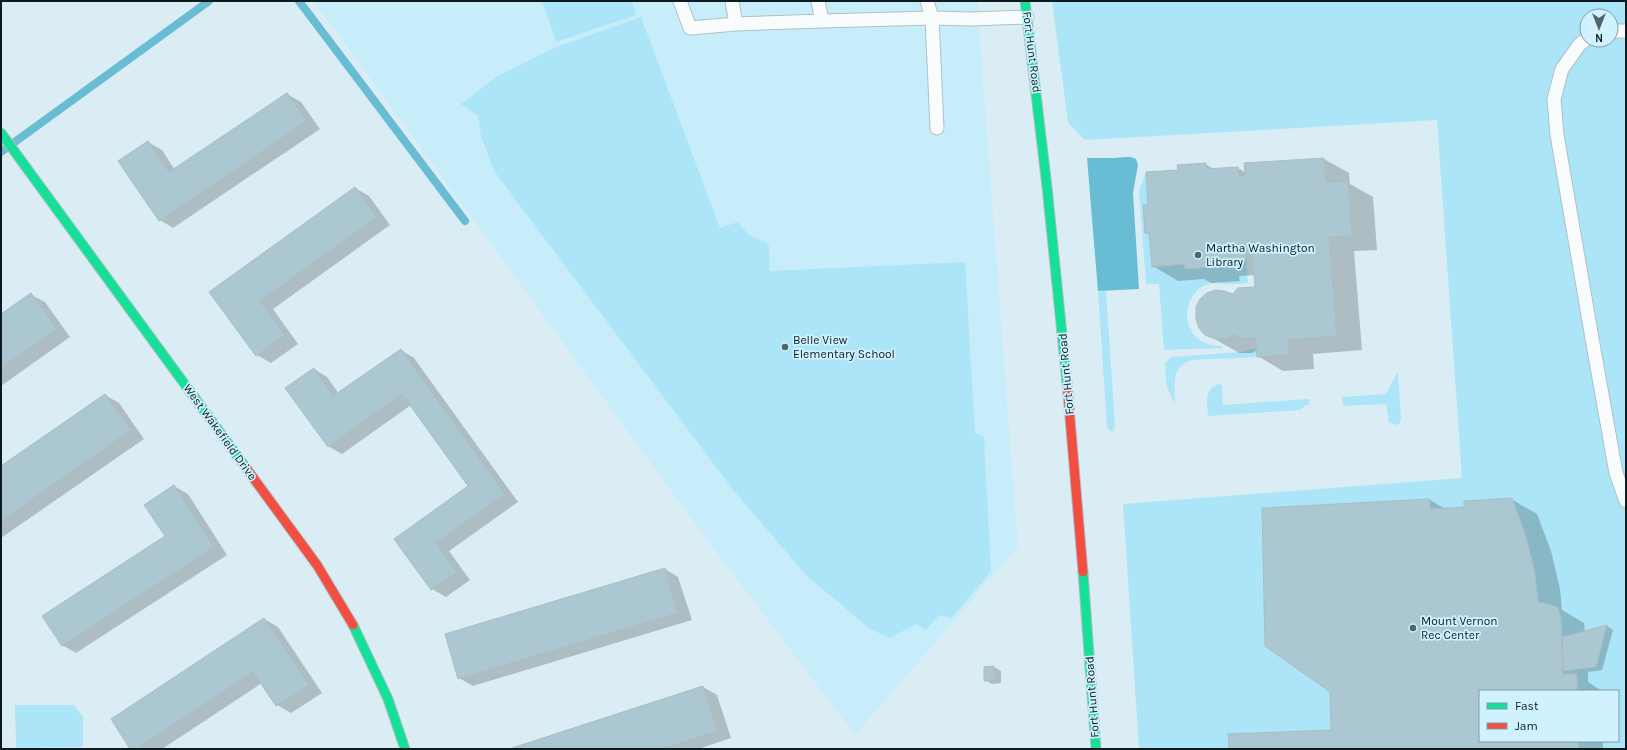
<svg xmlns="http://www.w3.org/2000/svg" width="1627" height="750" font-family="Karla,sans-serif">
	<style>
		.built { fill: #c8edfa }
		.green { fill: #abe5f7; fill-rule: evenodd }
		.water { fill: #68bdd4 }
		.shadow { fill: #0003 }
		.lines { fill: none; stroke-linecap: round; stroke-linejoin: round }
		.stream { stroke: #68bdd4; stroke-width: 8 }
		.building { fill: #abc8d2; stroke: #abbcc1 }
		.lane-casing { stroke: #b0c0c6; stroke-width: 15 }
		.fast-casing { stroke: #b0c0c6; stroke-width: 11 }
		.jam-casing { stroke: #b0c0c6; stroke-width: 11 }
		.lane { stroke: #f9fcfd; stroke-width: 13 }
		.fast { stroke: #16e098; stroke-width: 9 }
		.jam { stroke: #f24e42; stroke-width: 9 }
		.poi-dot { fill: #53646a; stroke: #d0f2fe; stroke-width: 1.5 }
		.labels { text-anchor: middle; stroke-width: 3.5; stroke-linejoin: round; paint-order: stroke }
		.street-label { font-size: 12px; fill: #0b1b20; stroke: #d0f2fe }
		.poi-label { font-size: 12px; fill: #0b1b20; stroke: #d0f2fe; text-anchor: start }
	</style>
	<rect width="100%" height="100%" fill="#daedf4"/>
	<!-- built -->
	<path class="built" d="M 314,1 L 977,1 L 1018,547 L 855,735 L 701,532 Z"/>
	<!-- green -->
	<path class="green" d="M 542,1 L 632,1 L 636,15 L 556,42 Z
		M 1052,1 L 1626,1 L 1626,749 L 1139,749 L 1123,504 L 1462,478 L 1437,120 L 1085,140 L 1068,123 ZM 1587,16 L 1611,16 L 1611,40 L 1587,40 ZM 1480,691 L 1618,691 L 1618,741 L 1480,741 Z
		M 641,17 L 720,228 L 738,222 C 746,232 753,240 765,241 L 769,246 L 770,271 L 965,262 L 975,433 L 984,437 L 991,571 L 952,618 L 939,615 L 926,630 L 916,624 L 890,638 L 870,629 L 806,575 L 734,491 L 494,171 L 481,136 L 478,116 L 461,104 L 498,76 L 554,48 Z
		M 1146,172 L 1152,267 L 1246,259 L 1248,283 C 1242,284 1236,284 1230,284 C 1221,284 1214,281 1205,285 C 1184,295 1180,328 1201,341 C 1208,345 1214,346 1222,346 L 1222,348 L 1164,350 L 1159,284 L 1146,284 L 1139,191 Z
		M 1098,291 L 1106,291 L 1115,427 L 1112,432 L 1107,427 Z
		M 1251,349 L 1256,349 L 1257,357 L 1192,360 C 1170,367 1175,386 1175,405 L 1166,384 L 1165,364 L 1171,357 L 1241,352 Z
		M 1397,373 L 1398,373 L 1401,420 L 1399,424 L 1396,425 L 1389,422 L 1386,404 L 1343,406 L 1342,397 L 1386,394 Z
		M 1219,384 L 1222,385 L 1223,405 L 1309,399 L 1310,405 L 1306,405 L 1300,410 L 1208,416 C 1207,402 1204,389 1219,384 Z
		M 15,705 L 74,705 L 83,717 L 83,747 L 16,748 Z"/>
	<!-- water -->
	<path class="water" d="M 1125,157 L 1131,157 L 1136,159 L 1138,165 L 1133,193 L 1139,289 L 1098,291 L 1087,158 L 1114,158 Z"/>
	<!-- shadow -->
	<path class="shadow" d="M 287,94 L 301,102 L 320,129 L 173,228 L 160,220 L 148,142 L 162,150 L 175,170 Z
		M 1324,159 L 1349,173 L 1350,184 L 1373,197 L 1377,250 L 1354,251 L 1362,350 L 1313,354 L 1314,369 L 1283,371 L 1258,356 L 1257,350 L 1252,353 L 1239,353 L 1206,334 L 1233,295 L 1256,288 L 1255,275 L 1239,276 L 1240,281 L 1211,283 L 1204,279 L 1178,281 L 1153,266 L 1150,235 L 1146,233 L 1149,206 L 1179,171 L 1205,164 L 1216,170 L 1238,168 L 1246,173 Z
		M 355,188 L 369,196 L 390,225 L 273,309 L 298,344 L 271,363 L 257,355 L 211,292 Z
		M 31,295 L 45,302 L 70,337 L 1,386 L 1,316 Z
		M 401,350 L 414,358 L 518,502 L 449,551 L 470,580 L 446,597 L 432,589 L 396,539 L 470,486 L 411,405 L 342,454 L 328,446 L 314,369 L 327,377 L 339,394 Z
		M 105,395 L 119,403 L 144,439 L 1,538 L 1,467 Z
		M 174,486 L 188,494 L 227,555 L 76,653 L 62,645 L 166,537 Z
		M 1511,499 L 1537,514 L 1551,551 L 1560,589 L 1562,610 L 1584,623 L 1585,632 L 1607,626 L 1613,630 L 1602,670 L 1588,672 L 1588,682 L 1602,691 L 1480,691 L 1480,741 L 1603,741 L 1603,749 L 1230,749 L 1332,731 L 1430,500 L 1445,509 L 1465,508 Z
		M 665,569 L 678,577 L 692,620 L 473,686 L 459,678 Z
		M 264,619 L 278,627 L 322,693 L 291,713 L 277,705 L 262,683 L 162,749 L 132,749 Z
		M 994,667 L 1001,671 L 1001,683 L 992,684 L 985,680 Z
		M 703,687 L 717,695 L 731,738 L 698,749 L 513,749 Z"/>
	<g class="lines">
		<!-- stream -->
		<path class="stream" d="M 299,1 L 465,221
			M 1,152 L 209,1"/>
	</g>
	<!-- building -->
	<path class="building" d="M 287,93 L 307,121 L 159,221 L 118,161 L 148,141 L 169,172 Z
		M 1324,158 L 1326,182 L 1348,181 L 1352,236 L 1329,237 L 1337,336 L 1288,340 L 1289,355 L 1257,357 L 1255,338 L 1241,339 L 1235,334 L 1226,339 L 1213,338 L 1205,335 L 1199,328 L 1196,319 L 1196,307 L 1200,299 L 1207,293 L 1216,290 L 1224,291 L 1233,294 L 1238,288 L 1255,287 L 1252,251 L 1246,251 L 1246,259 L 1214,262 L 1214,267 L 1185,269 L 1184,264 L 1152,267 L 1149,233 L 1145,233 L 1143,205 L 1148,205 L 1146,172 L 1178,170 L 1177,165 L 1206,163 L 1206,169 L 1238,167 L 1239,176 L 1245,175 L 1244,163 Z
		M 355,187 L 377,217 L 260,301 L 285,335 L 256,356 L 209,292 Z
		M 31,293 L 57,329 L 1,368 L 1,314 Z
		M 401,349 L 505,494 L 436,543 L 457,572 L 431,590 L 394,539 L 468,486 L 402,394 L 328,447 L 285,388 L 314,368 L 333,396 Z
		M 105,394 L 131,430 L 1,521 L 1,466 Z
		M 174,485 L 214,547 L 62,646 L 42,616 L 165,536 L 144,505 Z
		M 1512,498 L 1526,536 L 1535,573 L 1538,602 L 1545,603 L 1558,607 L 1561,618 L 1563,674 L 1577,674 L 1577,691 L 1480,691 L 1480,741 L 1578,741 L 1579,749 L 1229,749 L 1228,734 L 1331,730 L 1330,692 L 1265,646 L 1262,508 L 1430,499 L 1430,509 L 1464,507 L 1464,501 Z
		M 665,568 L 678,613 L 458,679 L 445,634 Z
		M 264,618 L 309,685 L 276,706 L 253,672 L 137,749 L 130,749 L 111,719 Z
		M 1607,625 L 1596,667 L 1563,671 L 1562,637 Z
		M 994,666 L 995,680 L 984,681 L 984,667 Z
		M 703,686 L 718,731 L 661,749 L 509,749 Z"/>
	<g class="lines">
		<!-- lane casing -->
		<g class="lane-casing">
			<path id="lane" d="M 680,1 L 690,28 L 736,24 L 822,21 L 932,18 L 971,19 L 1027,17
				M 732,1 L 736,24
				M 818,1 L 822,21
				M 927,1 L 932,18 L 937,128
				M 1611,31 L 1626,31
				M 1587,39 L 1580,44 L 1562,69 L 1554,99 L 1557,135 L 1593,344 L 1616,473 L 1626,501"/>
		</g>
		<!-- fast casing -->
		<g class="fast-casing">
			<path id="fast" d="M 1025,1 L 1047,187 L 1067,383
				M 1,133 L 246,468
				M 1083,572 L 1096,749
				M 353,625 L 388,699 L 405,749"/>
		</g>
		<!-- jam casing -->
		<g class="jam-casing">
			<path id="jam" d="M 1067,383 L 1083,572
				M 246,468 L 317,565 L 353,625"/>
		</g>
		<!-- lane -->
		<use href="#lane" class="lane"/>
		<!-- fast -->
		<use href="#fast" class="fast"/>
		<!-- jam -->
		<use href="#jam" class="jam"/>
	</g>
	<!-- markers -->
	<g class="poi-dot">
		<circle cx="1198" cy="255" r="4"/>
		<circle cx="785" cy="347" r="4"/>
		<circle cx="1413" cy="628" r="4"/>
	</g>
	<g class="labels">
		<!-- street labels -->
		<g class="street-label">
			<text transform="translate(1032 52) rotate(83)" y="4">Fort Hunt Road</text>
			<text transform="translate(1066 374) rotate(-95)" y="4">Fort Hunt Road</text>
			<text transform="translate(220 432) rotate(54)" y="4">West Wakefield Drive</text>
			<text transform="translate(1092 697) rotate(-94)" y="4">Fort Hunt Road</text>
		</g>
		<!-- poi labels -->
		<g class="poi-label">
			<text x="1206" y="252">Martha Washington<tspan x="1206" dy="14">Library</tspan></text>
			<text x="793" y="344">Belle View<tspan x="793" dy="14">Elementary School</tspan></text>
			<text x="1421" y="625">Mount Vernon<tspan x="1421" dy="14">Rec Center</tspan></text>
		</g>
	</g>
	<!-- border -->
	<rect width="1627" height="750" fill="none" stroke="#0b1b20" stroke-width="4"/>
	<!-- legend -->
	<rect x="1479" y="690" width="140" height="52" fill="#d0f2fe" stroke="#819ca5"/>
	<rect x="1487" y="703" width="20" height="6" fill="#16e098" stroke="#819ca5"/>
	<text x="1515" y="710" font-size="12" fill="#0b1b20">Fast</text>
	<rect x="1487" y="723" width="20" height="6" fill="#f24e42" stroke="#819ca5"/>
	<text x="1515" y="730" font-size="12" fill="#0b1b20">Jam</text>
	<!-- north arrow -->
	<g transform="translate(1599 28) rotate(180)"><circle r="19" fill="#d0f2fe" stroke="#819ca5"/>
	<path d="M0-3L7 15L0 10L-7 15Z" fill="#53646a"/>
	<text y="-6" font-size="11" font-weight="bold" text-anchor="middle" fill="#0b1b20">N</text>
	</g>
</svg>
